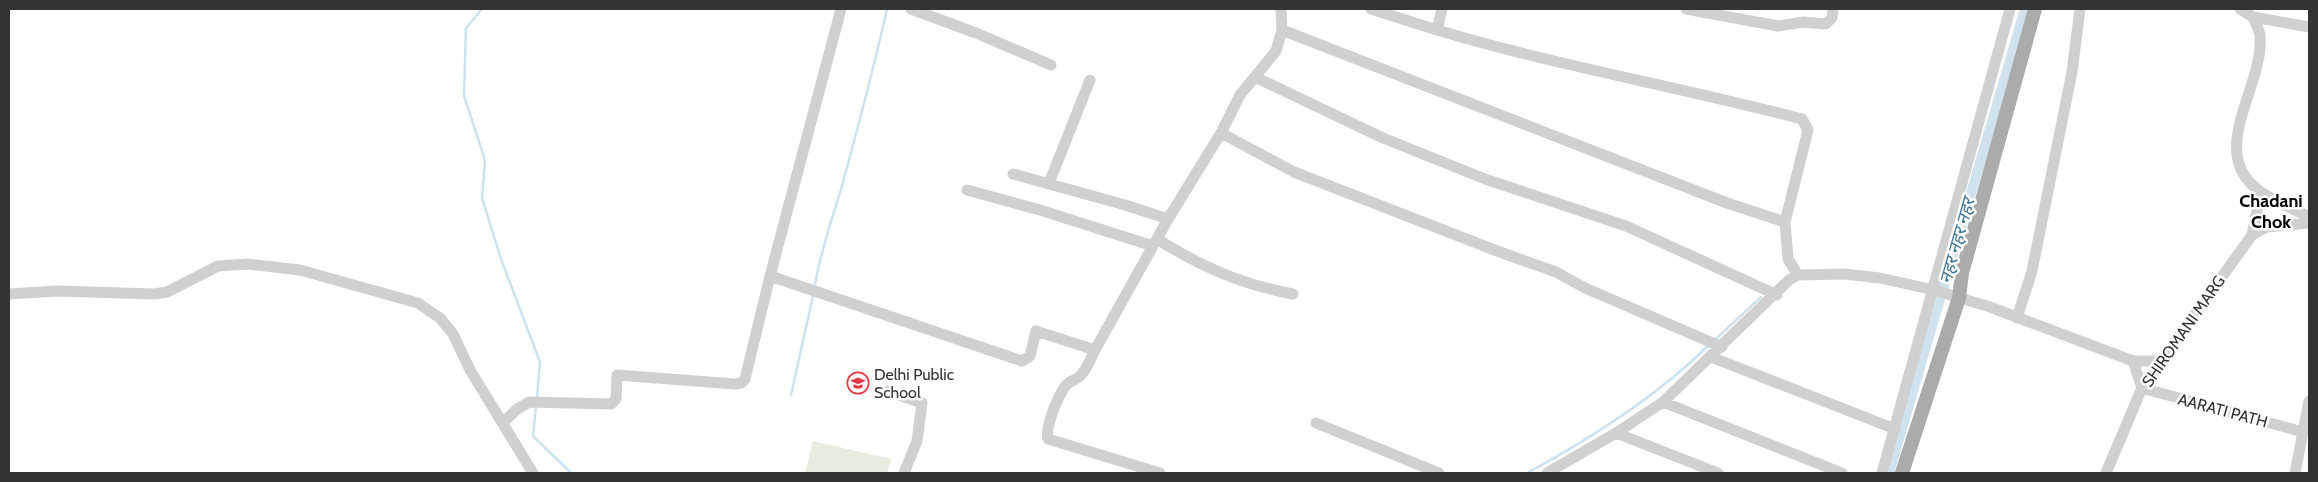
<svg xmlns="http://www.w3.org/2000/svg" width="2318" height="482" font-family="Cabin,'Noto Sans Devanagari',sans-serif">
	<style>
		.pitch { fill: #e6ecdf }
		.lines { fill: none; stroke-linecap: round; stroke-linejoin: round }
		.stream { stroke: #cfe2ee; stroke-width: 2.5 }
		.canal { stroke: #cfe2ee; stroke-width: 10 }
		.minor { stroke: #d0d0d0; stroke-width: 11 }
		.major { stroke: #ababab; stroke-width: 14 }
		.labels { text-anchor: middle; stroke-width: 5; stroke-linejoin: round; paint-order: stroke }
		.street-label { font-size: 16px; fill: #333; stroke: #fff }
		.poi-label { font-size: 16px; fill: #333; stroke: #fff; text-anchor: start }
		.neighbourhood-label { font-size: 18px; font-weight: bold; fill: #000; stroke: #fff }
		.water-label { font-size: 18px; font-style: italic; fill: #3f7597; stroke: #fff }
	</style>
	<rect width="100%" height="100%" fill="#fff"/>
	<!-- pitch -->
	<path class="pitch" d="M 813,441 L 891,459 L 887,473 L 805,473 Z"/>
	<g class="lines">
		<!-- stream -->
		<path class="stream" d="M 482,9 L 466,28 L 464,96 L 485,160 L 482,198 L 501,259 L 540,362 L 537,398
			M 815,284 C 821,250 832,219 842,186 C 858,127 874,68 887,9
			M 1717,338 L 1761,297
			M 791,395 L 813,296
			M 536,406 L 533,436 L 571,473
			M 1527,473 C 1592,438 1655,398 1708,346"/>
		<!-- canal -->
		<path class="canal" d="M 1889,473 L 2025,9"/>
		<!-- minor -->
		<path class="minor" d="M 911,9 L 976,33 L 1051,65
			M 1371,9 L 1437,30
			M 1442,9 L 1437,30 C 1557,66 1681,87 1802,119 L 1808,130 L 1785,222
			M 1686,9 L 1778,26 L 1803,22 L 1825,24 L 1832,18 L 1833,9
			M 2240,9 L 2253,17 L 2309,27
			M 2253,17 C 2255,22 2259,29 2260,35 C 2265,87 2204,153 2261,192 C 2276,202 2294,209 2309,217
			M 1282,30 L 1727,203 L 1785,222 L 1788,259 L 1798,275
			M 1255,77 L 1383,138 L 1485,179 L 1626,226 L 1777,295
			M 1221,133 L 1294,172 L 1497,251 L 1556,272 L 1585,288 L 1722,347
			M 1013,174 L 1125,205 L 1168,219
			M 1049,183 L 1090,80
			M 967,190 L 1040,210 L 1153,246
			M 2252,235 L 2267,227 L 2309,223
			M 1157,239 C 1202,267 1240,284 1293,294
			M 770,276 L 1022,361 L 1030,356 L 1036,331 L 1095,350 L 1168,219 L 1221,133 L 1240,95 L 1276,51 L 1282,30 L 1281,9
			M 9,294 L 57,291 L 154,294 L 167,292 L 218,266 L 248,264 L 300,270 L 418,303 L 440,318 L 453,334 L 470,370 L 533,473
			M 2017,318 L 2032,271 L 2072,72 L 2080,9
			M 1095,350 C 1090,359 1087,370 1079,377 C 1074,381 1068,381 1064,388 C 1057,399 1045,427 1048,439 L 1160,473
			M 1711,357 L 1895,429
			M 2133,361 L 2142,388 L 2303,432
			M 888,391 L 922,403 L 917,441 L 904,473
			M 1663,402 L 1842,473
			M 503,423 L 516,410 L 529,402 L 611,404 L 616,399 L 617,375 L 735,384 L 741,383 L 745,379 L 770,276 L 841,9
			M 1316,423 L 1439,473
			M 1616,433 L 1718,473
			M 1547,473 L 1616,433 L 1663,402 L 1789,280 L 1798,275 L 1844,274 L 1880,278 L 1934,290 L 1990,307 L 2133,361 L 2163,361
			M 1882,473 L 2010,9
			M 2106,473 L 2142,388 L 2252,235 L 2261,192
			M 2295,473 L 2309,401"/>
		<!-- major -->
		<path class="major" d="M 1902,473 L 1959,298 L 1962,273 L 2035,9"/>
	</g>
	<!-- icons -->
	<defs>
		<g id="school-ring" transform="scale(1.125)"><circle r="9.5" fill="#fff" stroke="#e63946" stroke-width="1.5"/><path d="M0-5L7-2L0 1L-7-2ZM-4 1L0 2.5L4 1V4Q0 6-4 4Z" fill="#e63946"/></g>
	</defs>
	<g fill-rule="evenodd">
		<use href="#school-ring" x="858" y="383"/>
	</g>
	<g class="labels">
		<!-- street labels -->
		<g class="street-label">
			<text transform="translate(2183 331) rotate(-55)" y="6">SHIROMANI MARG</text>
			<text transform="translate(2223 410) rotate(15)" y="6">AARATI PATH</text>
		</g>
		<!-- poi labels -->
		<g class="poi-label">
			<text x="874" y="380">Delhi Public<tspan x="874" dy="18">School</tspan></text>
		</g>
		<!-- neighbourhood labels -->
		<g class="neighbourhood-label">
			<text x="2271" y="207">Chadani<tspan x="2271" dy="21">Chok</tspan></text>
		</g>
		<!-- water labels -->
		<g class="water-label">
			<text transform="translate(1957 241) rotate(-74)" y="6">नहर नहर नहर</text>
		</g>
	</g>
	<!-- border -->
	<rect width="2318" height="482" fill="none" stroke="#333333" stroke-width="20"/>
</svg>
